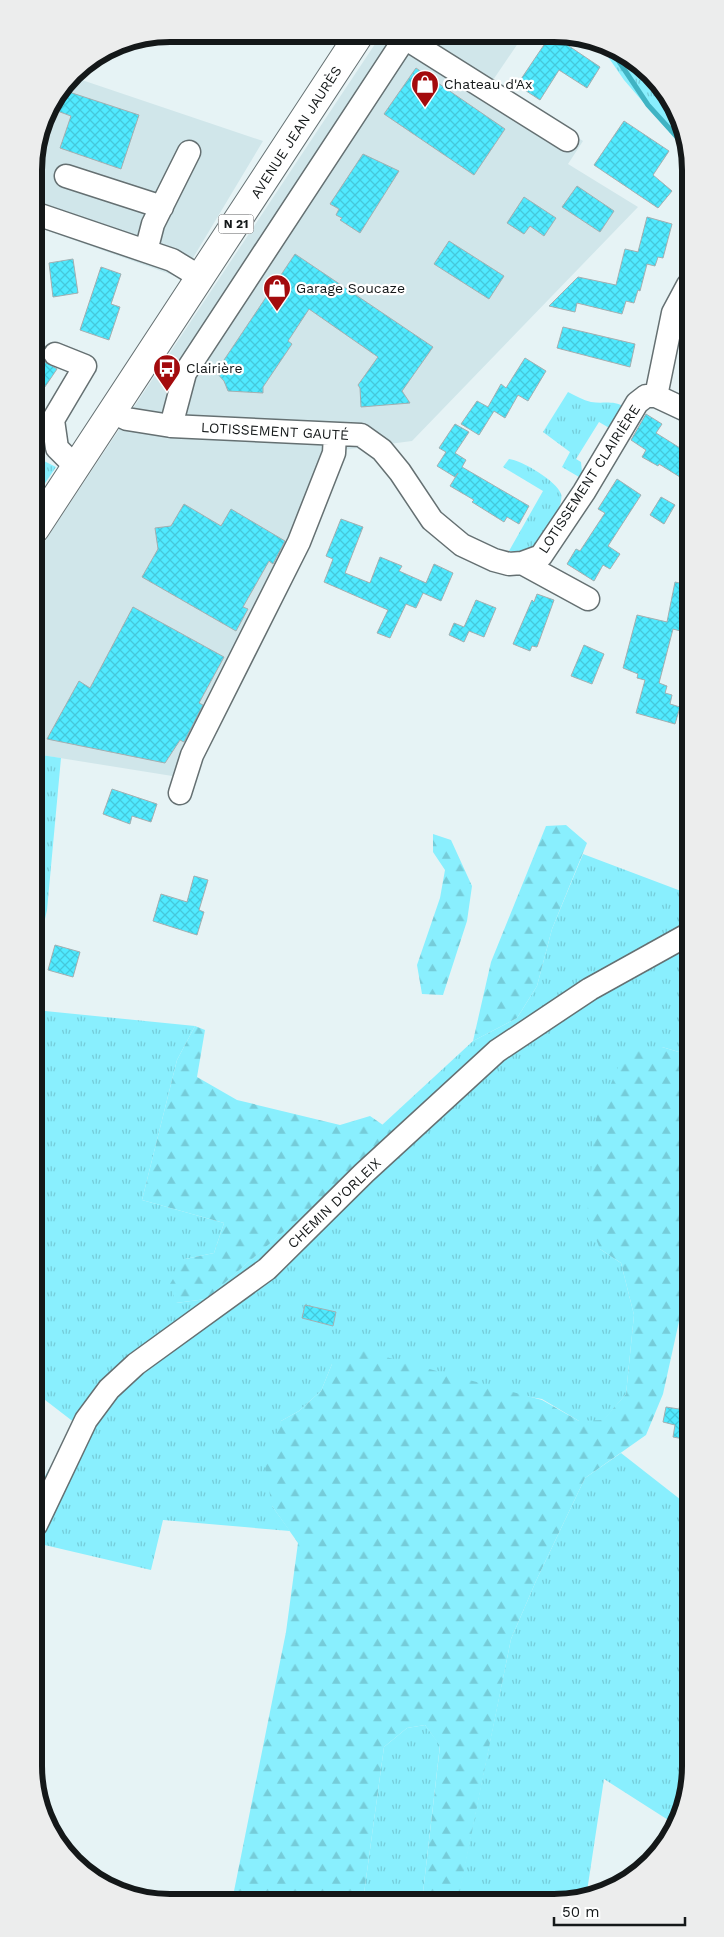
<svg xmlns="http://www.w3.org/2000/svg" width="724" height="1937" font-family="'Work Sans',sans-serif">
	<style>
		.built { fill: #d0e6ea }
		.grass { fill: url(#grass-tufts) }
		.forest { fill: url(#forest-firs) }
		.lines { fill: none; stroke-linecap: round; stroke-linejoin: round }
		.stream { stroke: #40b3c3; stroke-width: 5 }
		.building { fill: url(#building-cross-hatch); stroke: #a3afb1 }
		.minor-casing { stroke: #657072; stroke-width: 25 }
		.major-casing { stroke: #657072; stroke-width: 30 }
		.minor { stroke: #fff; stroke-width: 22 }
		.major { stroke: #fff; stroke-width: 28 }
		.labels { text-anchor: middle; stroke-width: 4.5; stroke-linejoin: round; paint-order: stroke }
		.shield { fill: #fff; stroke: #5a5d5e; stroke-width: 1 }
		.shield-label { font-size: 12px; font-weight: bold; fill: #141819 }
		.poi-label { font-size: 14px; fill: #141819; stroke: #fff; text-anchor: start }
		.street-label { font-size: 14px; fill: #141819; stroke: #fff }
		.rim { fill: none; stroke: #141819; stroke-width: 6 }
	</style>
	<defs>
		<pattern id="grass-tufts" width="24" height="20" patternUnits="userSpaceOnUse" patternTransform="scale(1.25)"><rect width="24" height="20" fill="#89effe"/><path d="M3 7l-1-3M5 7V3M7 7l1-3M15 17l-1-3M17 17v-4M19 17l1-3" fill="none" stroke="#75ccd9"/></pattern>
		<pattern id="forest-firs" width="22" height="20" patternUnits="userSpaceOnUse" patternTransform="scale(1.25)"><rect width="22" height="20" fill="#89effe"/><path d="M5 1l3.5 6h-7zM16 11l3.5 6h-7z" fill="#75ccd9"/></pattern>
		<pattern id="building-cross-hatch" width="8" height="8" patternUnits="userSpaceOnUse" patternTransform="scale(1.25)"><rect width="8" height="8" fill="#50eaff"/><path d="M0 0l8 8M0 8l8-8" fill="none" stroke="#45c8da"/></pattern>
	</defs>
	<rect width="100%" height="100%" fill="#e6f3f5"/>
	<!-- built -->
	<path class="built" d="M 381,35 L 523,36 L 491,83 L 583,141 L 568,164 L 638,207 L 412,441 L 343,450 L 191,779 L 35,754 L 35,556 Z
		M 73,77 L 263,141 L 181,278 L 34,226 L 34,161 L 48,110 Z"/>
	<!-- grass -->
	<path class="grass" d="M 602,48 L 650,74 L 688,143 L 688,154 L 624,80 Z
		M 568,392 C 576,396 583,400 591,402 C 603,404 614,400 624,407 L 611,429 L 599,422 L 576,459 L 581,462 L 582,472 L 579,477 L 562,467 L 570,452 L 543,432 Z
		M 34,456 L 56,467 L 35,498 Z
		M 509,459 C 521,460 557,481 561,494 C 565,504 541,546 531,550 C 525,553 516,552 509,551 L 543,491 L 503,467 Z
		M 35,754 L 61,758 L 47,910 L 35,964 Z
		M 583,854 L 689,894 L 689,1055 L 662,1047 L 600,1249 L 621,1263 L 634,1315 L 626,1394 L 603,1421 L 579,1421 L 542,1399 L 332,1364 L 321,1391 L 299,1411 L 281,1421 L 272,1506 L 290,1531 L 163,1520 L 151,1570 L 36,1543 L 36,1492 L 75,1423 L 36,1393 L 35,1010 L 195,1026 L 177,1060 L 142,1200 L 224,1223 L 214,1253 L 185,1259 L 176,1303 L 206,1299 L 395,1134 L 382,1125 L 473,1041 L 517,1018 L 537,986 L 552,929 Z
		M 621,1453 L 690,1507 L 690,1775 L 679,1820 L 676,1825 L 604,1779 L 586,1898 L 581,1901 L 501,1901 L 459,1893 L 511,1639 L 536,1581 L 585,1478 Z
		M 425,1725 L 440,1745 L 422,1901 L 363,1901 L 384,1747 L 407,1728 Z"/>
	<!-- forest -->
	<path class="forest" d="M 566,825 L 587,843 L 552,929 L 537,986 L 517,1018 L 473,1041 L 491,962 L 546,826 Z
		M 433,834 L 451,840 L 472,886 L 467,921 L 443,995 L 422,994 L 417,965 L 440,898 L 445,870 L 433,852 Z
		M 195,1026 L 205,1030 L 197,1077 L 237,1100 L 340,1125 L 370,1116 L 396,1134 L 206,1299 L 176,1303 L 170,1284 L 185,1259 L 214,1253 L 224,1223 L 142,1200 L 177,1060 Z
		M 662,1047 L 689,1055 L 689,1276 L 663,1394 L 646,1435 L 585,1478 L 536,1581 L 511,1639 L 458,1901 L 422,1901 L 440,1746 L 425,1725 L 407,1728 L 384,1747 L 363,1901 L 232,1901 L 286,1632 L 298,1543 L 272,1506 L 265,1468 L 281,1421 L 299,1411 L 321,1391 L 332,1364 L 357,1349 L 542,1400 L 579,1421 L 603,1420 L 626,1394 L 634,1315 L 621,1263 L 600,1249 L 587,1216 L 596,1119 L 624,1053 Z"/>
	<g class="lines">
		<!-- stream -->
		<path class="stream" d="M 614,54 L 648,105 L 688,149"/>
	</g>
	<!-- building -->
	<path class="building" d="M 550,36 L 554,36 L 600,67 L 587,88 L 559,70 L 540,100 L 517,85 Z
		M 416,68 L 505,129 L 474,175 L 384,114 Z
		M 63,90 L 139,115 L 121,169 L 60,148 L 71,116 L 49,108 Z
		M 624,121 L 669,151 L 653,175 L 672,191 L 658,208 L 594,165 Z
		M 363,154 L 399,171 L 360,233 L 340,220 L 342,218 L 336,215 L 339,209 L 330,204 Z
		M 577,186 L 614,211 L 600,232 L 562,207 Z
		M 524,197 L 556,218 L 544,236 L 530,226 L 524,234 L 507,223 Z
		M 647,217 L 672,224 L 663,258 L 658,257 L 655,266 L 647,264 L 640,291 L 638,290 L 634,303 L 626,301 L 622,314 L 577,303 L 575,312 L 549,306 L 578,277 L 616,285 L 625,249 L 638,252 Z
		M 449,241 L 504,276 L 489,299 L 434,264 Z
		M 295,254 L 433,347 L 402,391 L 410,403 L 361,407 L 360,388 L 358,385 L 378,357 L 309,309 L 288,341 L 292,344 L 263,387 L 263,393 L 228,391 L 224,381 L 216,372 Z
		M 73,259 L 78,293 L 53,297 L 49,263 Z
		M 101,267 L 121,274 L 111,304 L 120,307 L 109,340 L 80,330 Z
		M 563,327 L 635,344 L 630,367 L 557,348 Z
		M 34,350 L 42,355 L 45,362 L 57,369 L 34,403 Z
		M 525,358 L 546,371 L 528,401 L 518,395 L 505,418 L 494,411 L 479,435 L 461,424 L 477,401 L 488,407 L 501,384 L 506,388 Z
		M 646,414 L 662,424 L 656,433 L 688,453 L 688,482 L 659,464 L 658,466 L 642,457 L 646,450 L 631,440 Z
		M 455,424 L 469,432 L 455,453 L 466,460 L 462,467 L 529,506 L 519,524 L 507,517 L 504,522 L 472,502 L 474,500 L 450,486 L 458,473 L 455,477 L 437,466 L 446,452 L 439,448 Z
		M 617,479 L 641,495 L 608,546 L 620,554 L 610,569 L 603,565 L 594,581 L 567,564 L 576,549 L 580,551 L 605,513 L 598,509 Z
		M 661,497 L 675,505 L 664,524 L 650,515 Z
		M 184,504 L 221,526 L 231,509 L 285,541 L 273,564 L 269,561 L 243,607 L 248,609 L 236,631 L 142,577 L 158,549 L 155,528 L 171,526 Z
		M 341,519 L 363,527 L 345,573 L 370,583 L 380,557 L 402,566 L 399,571 L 426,583 L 434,564 L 453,573 L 441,601 L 423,593 L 416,608 L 406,604 L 390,638 L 377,633 L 388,610 L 324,582 L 333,559 L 326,556 Z
		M 675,582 L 688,585 L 688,633 L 673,629 L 659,683 L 667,686 L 665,693 L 672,695 L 670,704 L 680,707 L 675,724 L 636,713 L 645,680 L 637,678 L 638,674 L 623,668 L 637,615 L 667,622 Z
		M 537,594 L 554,600 L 537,647 L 532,646 L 530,651 L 513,644 L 532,600 L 534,602 Z
		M 476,600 L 496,608 L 484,637 L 469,631 L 464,642 L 449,635 L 454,623 L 464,627 Z
		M 133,607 L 224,657 L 199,703 L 203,705 L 184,742 L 180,740 L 165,763 L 47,739 L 79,681 L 90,688 Z
		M 584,645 L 604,654 L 592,684 L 571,676 Z
		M 112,789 L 157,804 L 151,822 L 132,816 L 130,824 L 103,814 Z
		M 194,876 L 208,880 L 199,910 L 204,912 L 197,935 L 153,921 L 161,894 L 187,902 Z
		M 55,945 L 80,952 L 73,977 L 48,970 Z
		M 305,1305 L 336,1312 L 333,1326 L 302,1318 Z
		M 683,1388 L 689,1389 L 689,1440 L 673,1437 L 675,1425 L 663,1422 L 666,1407 L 679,1409 Z"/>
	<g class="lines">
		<!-- minor casing -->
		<g class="minor-casing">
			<path id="minor" d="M 400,35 L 567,140
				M 66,176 L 162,207
				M 34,213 L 172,260 L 200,277
				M 146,251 L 153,224 L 189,152
				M 55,354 L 85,366 L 53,420 L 57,448 L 76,467
				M 656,396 L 688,411
				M 112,412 L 127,419 L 171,426 L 361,435 L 382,450 L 400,472 L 432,520 L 462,545 L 494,560 L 509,564 L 522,563 L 588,599
				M 171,426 L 185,373 L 405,38
				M 522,563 L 541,556 L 584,492 L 637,403 L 646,396 L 656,396 L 673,313 L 688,285
				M 180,793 L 192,755 L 299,542 L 334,453 L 335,434
				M 36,1525 L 86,1420 L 109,1389 L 136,1364 L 267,1269 L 364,1173 L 497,1051 L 590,989 L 689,934"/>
		</g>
		<!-- major casing -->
		<g class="major-casing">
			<path id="major" d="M 35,529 L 359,35"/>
		</g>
		<!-- minor -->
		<use href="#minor" class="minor"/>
		<!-- major -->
		<use href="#major" class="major"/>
	</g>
	<!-- icons -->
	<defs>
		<g id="shop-pin" transform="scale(1.4375)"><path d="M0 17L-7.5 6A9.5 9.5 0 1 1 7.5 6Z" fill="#a30b0d" stroke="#fff"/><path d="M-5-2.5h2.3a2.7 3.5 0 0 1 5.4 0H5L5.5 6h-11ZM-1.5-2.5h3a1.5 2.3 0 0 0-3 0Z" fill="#fff"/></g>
		<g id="bus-pin" transform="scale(1.4375)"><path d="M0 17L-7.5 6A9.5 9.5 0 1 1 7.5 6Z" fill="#a30b0d" stroke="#fff"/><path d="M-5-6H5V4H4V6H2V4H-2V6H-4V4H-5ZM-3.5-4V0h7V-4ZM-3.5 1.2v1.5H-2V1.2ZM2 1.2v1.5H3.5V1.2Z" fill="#fff"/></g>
	</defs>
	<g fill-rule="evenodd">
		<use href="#shop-pin" x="425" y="84"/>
		<use href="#shop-pin" x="277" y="288"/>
		<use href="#bus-pin" x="167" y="368"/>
	</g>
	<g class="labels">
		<!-- shield labels -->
		<rect class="shield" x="218.5" y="214.5" width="35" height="19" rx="4"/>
		<g class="shield-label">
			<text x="236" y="228">N 21</text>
		</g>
		<!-- poi labels -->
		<g class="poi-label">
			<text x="444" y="89">Chateau d'Ax</text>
			<text x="296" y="293">Garage Soucaze</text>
			<text x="186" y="373">Clairière</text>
		</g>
		<!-- street labels -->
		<g class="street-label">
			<text transform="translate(296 132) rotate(-57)" y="5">AVENUE JEAN JAURÈS</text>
			<text transform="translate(275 431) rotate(3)" y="5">LOTISSEMENT GAUTÉ</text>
			<text transform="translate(589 479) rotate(-57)" y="5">LOTISSEMENT CLAIRIÈRE</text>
			<text transform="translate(334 1203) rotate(-44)" y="5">CHEMIN D'ORLEIX</text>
		</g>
	</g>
	<!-- crop -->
	<path d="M0 0H724V1937H0ZM170 42H554A128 128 0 0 1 682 170V1766A128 128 0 0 1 554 1894H170A128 128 0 0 1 42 1766V170A128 128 0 0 1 170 42Z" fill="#eceded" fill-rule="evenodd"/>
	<path class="rim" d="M170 42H554A128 128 0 0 1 682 170V1766A128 128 0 0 1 554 1894H170A128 128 0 0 1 42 1766V170A128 128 0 0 1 170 42Z"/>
	<!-- scale -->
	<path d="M554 1917v8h131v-8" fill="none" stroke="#141819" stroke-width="2.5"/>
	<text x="562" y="1917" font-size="15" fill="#141819" stroke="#ffffff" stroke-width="4" paint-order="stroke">50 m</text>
</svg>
